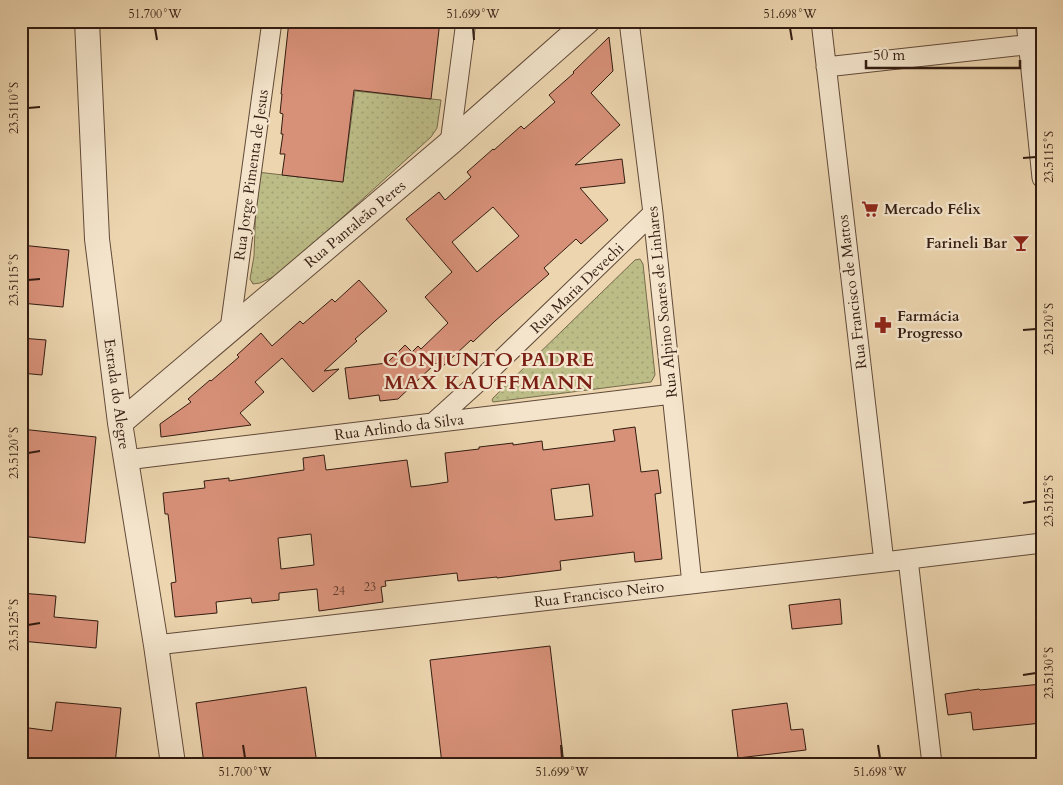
<svg xmlns="http://www.w3.org/2000/svg" width="1063" height="785" font-family="Cardo,serif">
	<style>
		.grass { fill: url(#grass-dots); stroke: #786c4c }
		.building { fill: #d89179; stroke: #331c11; fill-rule: evenodd }
		.lines { fill: none; stroke-linecap: round; stroke-linejoin: round }
		.minor-casing { stroke: #614a38; stroke-width: 21 }
		.tertiary-casing { stroke: #614a38; stroke-width: 26 }
		.minor { stroke: #f3e4cb; stroke-width: 19 }
		.tertiary { stroke: #f3e4cb; stroke-width: 24 }
		.ticks { fill: none; stroke: #331c11; stroke-width: 2 }
		.labels { text-anchor: middle; stroke-width: 4.5; stroke-linejoin: round; paint-order: stroke }
		.number-label { font-size: 12px; fill: #5c392b }
		.street-label { font-size: 15px; fill: #331c11; stroke: #f3e4cb }
		.poi-label { font-size: 15px; font-weight: bold; fill: #331c11; stroke: #f3e4cb; text-anchor: start }
		.district-label { font-size: 20px; font-weight: bold; letter-spacing: 1px; fill: #7a1f14; stroke: #f3e4cb }
		.neatline { fill: none; stroke: #331c11; stroke-width: 2 }
		.ticks-label { font-size: 12px; text-anchor: middle; fill: #331c11 }
	</style>
	<defs>
		<pattern id="grass-dots" width="8" height="8" patternUnits="userSpaceOnUse" patternTransform="scale(1.25)"><rect width="8" height="8" fill="#bcbc87"/><path d="M2 2h.1M6 6h.1" fill="none" stroke="#a2a174" stroke-width="1.8" stroke-linecap="round"/></pattern>
	</defs>
	<rect width="100%" height="100%" fill="#ecd5af"/>
	<filter id="stains"><feTurbulence type="fractalNoise" baseFrequency=".004" numOctaves="4"/><feColorMatrix values="0 0 0 0 .2 0 0 0 0 .09 0 0 0 0 .02 0 0 0 .5 -.17"/></filter>
	<radialGradient id="worn" r=".72"><stop offset=".6" stop-color="#630" stop-opacity="0"/><stop offset="1" stop-color="#630" stop-opacity=".3"/></radialGradient>
	<!-- grass -->
	<path class="grass" d="M 355,91 L 441,100 L 437,128 L 431,137 L 280,274 L 260,283 L 253,284 L 250,279 L 254,256 L 257,172 L 343,182 Z
		M 640,259 L 643,264 L 655,375 L 651,382 L 493,402 L 492,400 L 493,398 L 635,260 Z"/>
	<!-- building -->
	<path class="building" d="M 289,21 L 440,21 L 431,99 L 354,90 L 343,182 L 282,175 L 285,154 L 280,154 L 283,134 L 281,134 L 283,114 L 280,113 L 282,94 L 281,94 Z
		M 609,37 L 613,71 L 591,93 L 620,125 L 575,165 L 622,159 L 625,183 L 580,188 L 608,220 L 581,244 L 576,239 L 544,268 L 549,274 L 495,321 L 473,342 L 471,340 L 441,368 L 436,363 L 398,399 L 380,401 L 379,395 L 349,399 L 345,368 L 387,363 L 405,345 L 412,352 L 418,346 L 421,349 L 448,323 L 425,297 L 452,272 L 406,219 L 439,192 L 445,200 L 471,177 L 467,172 L 493,149 L 494,150 L 521,126 L 524,129 L 555,102 L 549,95 L 574,73 L 573,72 ZM 493,207 L 519,236 L 477,272 L 452,242 Z
		M 21,245 L 69,250 L 63,307 L 21,303 Z
		M 359,280 L 387,311 L 355,339 L 357,341 L 324,371 L 339,369 L 313,392 L 282,358 L 255,382 L 264,392 L 240,413 L 251,425 L 161,437 L 160,424 L 191,402 L 188,399 L 210,380 L 211,381 L 239,357 L 237,355 L 261,333 L 272,346 L 300,321 L 303,324 L 332,299 L 335,302 Z
		M 21,338 L 46,340 L 42,375 L 21,373 Z
		M 635,427 L 641,472 L 658,470 L 661,493 L 655,494 L 662,559 L 635,562 L 634,552 L 560,561 L 561,570 L 497,578 L 497,577 L 458,581 L 457,573 L 385,581 L 386,586 L 381,587 L 383,602 L 319,611 L 317,589 L 279,593 L 279,600 L 252,603 L 251,598 L 216,602 L 217,613 L 175,617 L 171,583 L 176,582 L 168,514 L 165,514 L 163,493 L 205,488 L 204,481 L 229,478 L 229,481 L 304,470 L 303,458 L 324,455 L 326,470 L 407,460 L 411,487 L 429,485 L 448,482 L 445,453 L 479,449 L 479,447 L 513,443 L 513,445 L 542,441 L 543,450 L 615,441 L 613,430 ZM 589,484 L 593,516 L 555,520 L 551,489 ZM 311,534 L 314,565 L 281,569 L 278,538 Z
		M 21,429 L 96,437 L 85,543 L 21,536 Z
		M 21,593 L 56,596 L 54,617 L 98,621 L 96,648 L 21,641 Z
		M 840,599 L 842,624 L 792,629 L 789,605 Z
		M 550,646 L 564,764 L 442,764 L 430,660 Z
		M 1042,684 L 1042,723 L 973,730 L 971,712 L 948,715 L 945,694 L 979,689 L 980,690 Z
		M 306,687 L 317,764 L 204,764 L 196,703 Z
		M 56,702 L 121,708 L 115,764 L 21,764 L 21,727 L 52,731 Z
		M 787,703 L 791,730 L 803,729 L 806,750 L 738,758 L 732,710 Z"/>
	<g class="lines">
		<!-- minor casing -->
		<g class="minor-casing">
			<path id="minor" d="M 629,21 L 653,213 L 692,584
				M 821,21 L 884,562
				M 1026,21 L 1042,178
				M 826,67 L 1042,43
				M 450,143 L 466,21
				M 230,329 L 272,21
				M 434,422 L 476,384 L 653,213
				M 126,460 L 672,394
				M 908,559 L 932,764
				M 156,645 L 884,562 L 1042,543"/>
		</g>
		<!-- tertiary casing -->
		<g class="tertiary-casing">
			<path id="tertiary" d="M 87,21 L 97,239 L 120,423 L 156,645 L 173,764
				M 120,423 L 450,143 L 588,21"/>
		</g>
		<!-- minor -->
		<use href="#minor" class="minor"/>
		<!-- tertiary -->
		<use href="#tertiary" class="tertiary"/>
	</g>
	<!-- ticks -->
	<path class="ticks" d="M 155,28 L 157,40M 473,28 L 474,40M 790,28 L 792,40M 28,108 L 40,107M 1023,158 L 1036,157M 28,280 L 40,279M 1023,330 L 1036,329M 28,453 L 40,451M 1023,503 L 1036,501M 28,625 L 40,623M 1023,675 L 1036,673M 243,745 L 245,758M 561,745 L 562,758M 878,745 L 880,758"/>
	<!-- icons -->
	<defs>
		<g id="supermarket-bare" transform="scale(1.35)"><path d="M-6-5.5h2.5l.6 2H6L4.5 2H-2.5L-4.4-4H-6ZM-1.5 3.2a1.3 1.3 0 1 0 .1 0ZM3 3.2a1.3 1.3 0 1 0 .1 0Z" fill="#8f2418" stroke="#f3e4cb" stroke-width="2.5" paint-order="stroke"/></g>
		<g id="bar-bare" transform="scale(1.35)"><path d="M-6-5H6L.8 .8V4.5H3.5V6h-7V4.5H-.8V.8Z" fill="#8f2418" stroke="#f3e4cb" stroke-width="2.5" paint-order="stroke"/></g>
		<g id="pharmacy-bare" transform="scale(1.35)"><path d="M-2-6h4v4h4v4h-4v4h-4v-4h-4v-4h4Z" fill="#8f2418" stroke="#f3e4cb" stroke-width="2.5" paint-order="stroke"/></g>
	</defs>
	<g fill-rule="evenodd">
		<use href="#supermarket-bare" x="870" y="209"/>
		<use href="#bar-bare" x="1021" y="243"/>
		<use href="#pharmacy-bare" x="883" y="325"/>
	</g>
	<g class="labels">
		<!-- number labels -->
		<g class="number-label">
			<text x="370" y="591">23</text>
			<text x="339" y="595">24</text>
		</g>
		<!-- street labels -->
		<g class="street-label">
			<text transform="translate(251 175) rotate(-82)" y="5">Rua Jorge Pimenta de Jesus</text>
			<text transform="translate(355 224) rotate(-40)" y="5">Rua Pantaleão Peres</text>
			<text transform="translate(577 288) rotate(-44)" y="5">Rua Maria Devechi</text>
			<text transform="translate(852 292) rotate(-97)" y="5">Rua Francisco de Mattos</text>
			<text transform="translate(662 302) rotate(-96)" y="5">Rua Alpino Soares de Linhares</text>
			<text transform="translate(117 394) rotate(82)" y="5">Estrada do Alegre</text>
			<text transform="translate(399 427) rotate(-7)" y="5">Rua Arlindo da Silva</text>
			<text transform="translate(599 594) rotate(-7)" y="5">Rua Francisco Neiro</text>
		</g>
		<!-- poi labels -->
		<g class="poi-label">
			<text x="884" y="214">Mercado Félix</text>
			<text x="1007" y="248" text-anchor="end">Farineli Bar</text>
			<text x="897" y="321">Farmácia<tspan x="897" dy="17">Progresso</tspan></text>
		</g>
		<!-- district labels -->
		<g class="district-label">
			<text x="489" y="366">CONJUNTO PADRE<tspan x="489" dy="23">MAX KAUFFMANN</tspan></text>
		</g>
	</g>
	<!-- margin -->
	<rect width="1063" height="785" fill="none" stroke="#ecd5af" stroke-width="55"/>
	<!-- scale -->
	<path d="M866 60v8h154v-8" fill="none" stroke="#331c11" stroke-width="2.5"/>
	<text x="873" y="60" font-size="15" fill="#331c11" stroke="#f3e4cb" stroke-width="4" paint-order="stroke">50 m</text>
	<rect x="28" y="28" width="1008" height="730" class="neatline"/>
	<g class="ticks-label">
		<text x="155" y="18">51.700°W</text>
		<text x="473" y="18">51.699°W</text>
		<text x="790" y="18">51.698°W</text>
		<text transform="translate(14 108) rotate(-90)" y="4">23.5110°S</text>
		<text transform="translate(1049 157) rotate(-90)" y="4">23.5115°S</text>
		<text transform="translate(14 280) rotate(-90)" y="4">23.5115°S</text>
		<text transform="translate(1049 329) rotate(-90)" y="4">23.5120°S</text>
		<text transform="translate(14 453) rotate(-90)" y="4">23.5120°S</text>
		<text transform="translate(1049 501) rotate(-90)" y="4">23.5125°S</text>
		<text transform="translate(14 625) rotate(-90)" y="4">23.5125°S</text>
		<text transform="translate(1049 673) rotate(-90)" y="4">23.5130°S</text>
		<text x="245" y="776">51.700°W</text>
		<text x="562" y="776">51.699°W</text>
		<text x="880" y="776">51.698°W</text>
	</g>
	<rect width="100%" height="100%" filter="url(#stains)"/>
	<rect width="100%" height="100%" fill="url(#worn)"/>
</svg>
